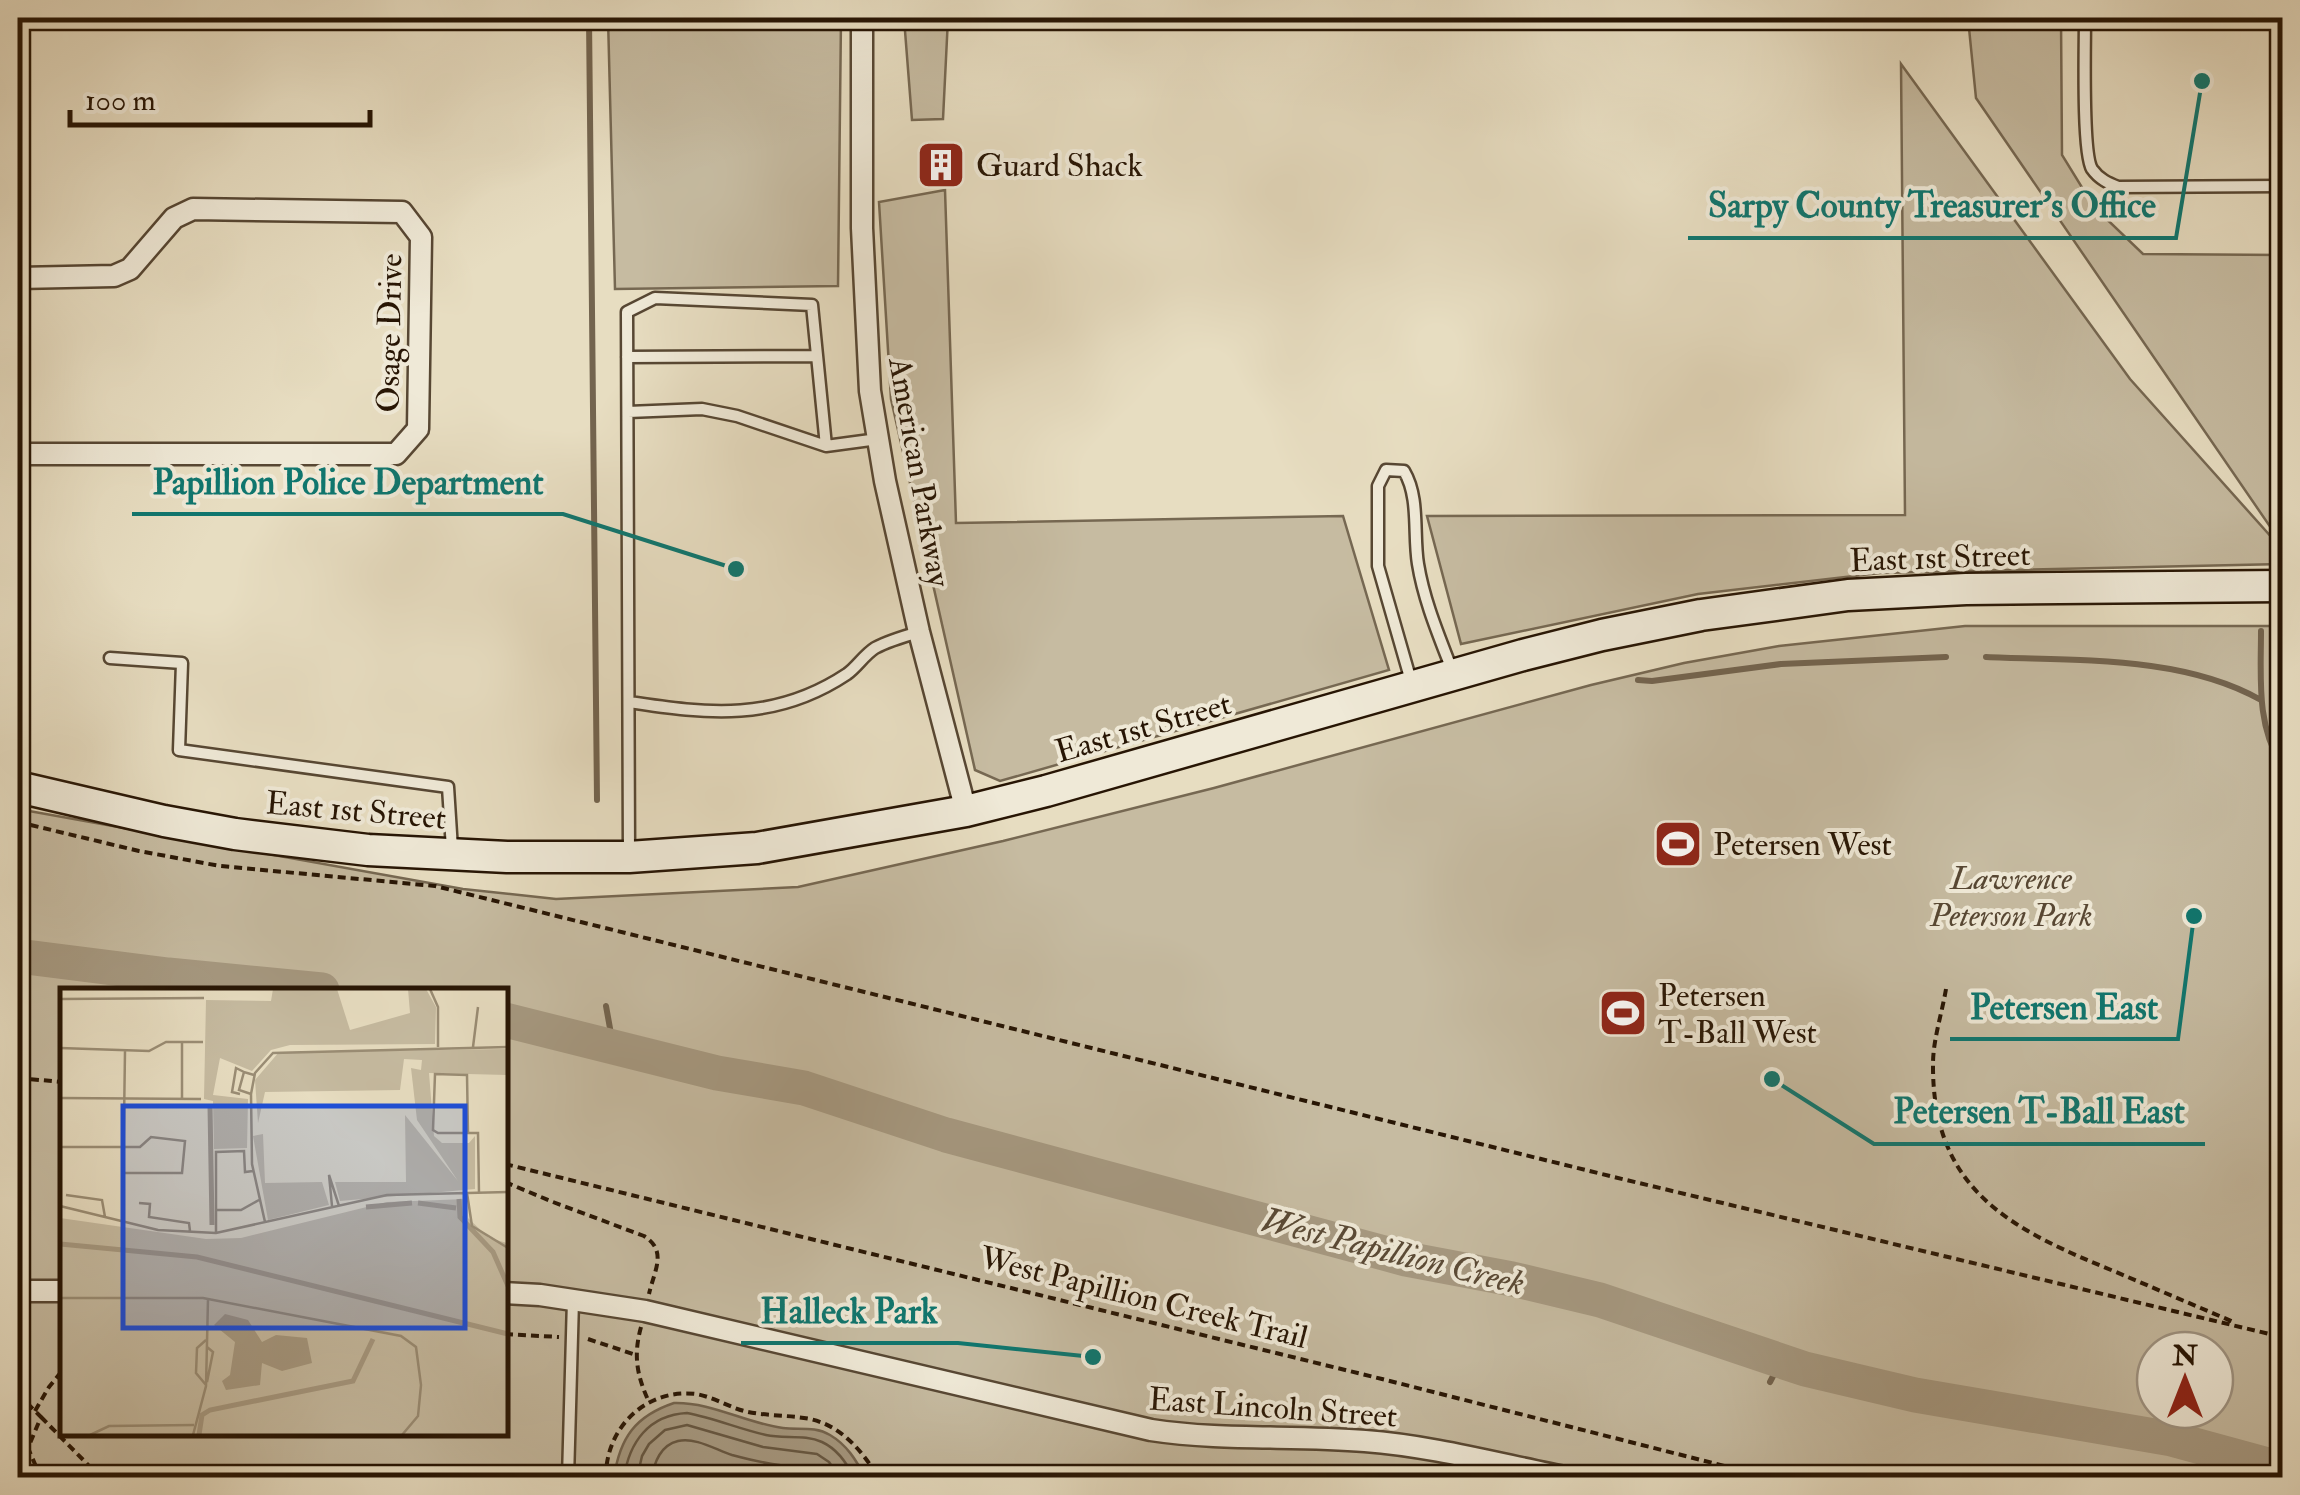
<svg xmlns="http://www.w3.org/2000/svg" width="2300" height="1495" font-family="'IM FELL Double Pica',serif">
	<style>
		.green { fill: #c6bba1; stroke: #766852; stroke-width: 2.5; fill-rule: evenodd }
		.water { fill: #a69981; stroke: #73644f; stroke-width: 2.5 }
		.lines { fill: none; stroke-linecap: round; stroke-linejoin: round }
		.shore { stroke: #665742; stroke-width: 2.5 }
		.stream { stroke: #73644f; stroke-width: 6 }
		.river { stroke: #a69981; stroke-width: 35 }
		.service-casing { stroke: #574733; stroke-width: 15 }
		.minor-casing { stroke: #574733; stroke-width: 25 }
		.secondary-casing { stroke: #271504; stroke-width: 35 }
		.path { stroke: #271504; stroke-width: 4; stroke-dasharray: 8 5; stroke-linecap: butt }
		.service { stroke: #efe9d7; stroke-width: 10 }
		.minor { stroke: #efe9d7; stroke-width: 20 }
		.secondary { stroke: #efe9d7; stroke-width: 30 }
		.labels { text-anchor: middle; stroke-width: 8; stroke-linejoin: round; paint-order: stroke }
		.poi-label { font-size: 32px; fill: #271504; stroke: #efe9d7; text-anchor: start }
		.street-label { font-size: 32px; fill: #271504; stroke: #efe9d7 }
		.park-label { font-size: 32px; font-style: italic; fill: #574733; stroke: #efe9d7 }
		.water-label { font-size: 35px; font-style: italic; fill: #5a4a36; stroke: #efe9d7 }
		.inset-river { fill: none; stroke: #a69981; stroke-width: 5 }
		.inset-road { fill: none; stroke: #9a8d75; stroke-width: 2.5 }
		.view { fill: #1d4ed8; fill-opacity: 0.15; stroke: #1d4ed8; stroke-width: 5 }
		.inset-edge { fill: none; stroke: #271504; stroke-width: 5 }
		.leader { fill: none; stroke: #0f766e; stroke-width: 4 }
		.callout-dot { fill: #0f766e; stroke: #efe9d7; stroke-width: 4 }
		.callout-label { font-size: 35px; text-anchor: middle; font-weight: bold; fill: #0f766e; stroke: #efe9d7; stroke-width: 8; stroke-linejoin: round; paint-order: stroke }
	</style>
	<rect width="100%" height="100%" fill="#e7ddc1"/>
	<filter id="stains"><feTurbulence type="fractalNoise" baseFrequency=".002" numOctaves="4"/><feColorMatrix values="0 0 0 0 .2 0 0 0 0 .09 0 0 0 0 .02 0 0 0 .5 -.17"/></filter>
	<radialGradient id="worn" r=".72"><stop offset=".6" stop-color="#630" stop-opacity="0"/><stop offset="1" stop-color="#630" stop-opacity=".3"/></radialGradient>
	<!-- green -->
	<path class="green" d="M 608,18 L 841,18 L 838,286 L 615,289 Z
		M 904,18 L 948,18 L 943,119 L 912,120 Z
		M 1968,18 L 2061,18 L 2062,155 L 2094,207 L 2143,254 L 2282,255 L 2282,544 L 1976,98 Z
		M 1901,64 L 2130,379 L 2282,549 L 2282,564 L 1880,573 L 1698,594 L 1461,644 L 1427,516 L 1905,515 Z
		M 945,190 L 956,523 L 1343,516 L 1389,670 L 1000,781 L 975,770 L 891,399 L 879,202 Z
		M 1965,626 L 2282,626 L 2282,1477 L 18,1477 L 18,809 L 463,889 L 556,899 L 798,887 L 1003,841 L 1214,788 L 1591,685 L 1684,663 L 1779,646 ZM 62,990 L 505,990 L 505,1432 L 62,1432 ZM 2155,1350 L 2215,1350 L 2215,1410 L 2155,1410 Z"/>
	<!-- water -->
	<path class="water" d="M 674,1403 C 712,1402 745,1423 783,1428 C 799,1430 815,1426 830,1435 C 847,1445 856,1460 865,1477 L 614,1477 C 620,1438 635,1416 674,1403 Z"/>
	<g class="lines">
		<!-- shore -->
		<path class="shore" d="M 624,1478 C 629,1442 649,1415 687,1413 C 714,1418 739,1429 766,1435 C 784,1439 805,1434 822,1442 C 837,1449 847,1463 854,1478
			M 637,1478 L 642,1456 L 649,1444 L 665,1430 L 687,1425 L 763,1447 L 817,1454 L 829,1462 L 840,1478
			M 652,1478 C 654,1462 661,1445 678,1441 C 696,1437 716,1450 732,1455 C 747,1459 763,1463 779,1465 C 798,1468 807,1461 822,1478"/>
		<!-- stream -->
		<path class="stream" d="M 589,18 L 597,800
			M 2261,631 C 2261,677 2256,726 2282,765
			M 1986,657 C 2074,661 2182,655 2261,700
			M 1638,680 L 1652,681 L 1781,664 L 1946,657
			M 606,1006 L 613,1045
			M 1770,1382 L 1781,1361"/>
		<!-- river -->
		<path class="river" d="M 18,956 L 168,975 L 322,990
			M 505,1020 L 717,1073 L 804,1088 L 946,1135 L 1406,1259 L 1512,1279 L 1600,1300 L 1805,1369 L 1915,1395 L 2172,1439 L 2282,1469"/>
		<!-- service casing -->
		<g class="service-casing">
			<path id="service" d="M 2085,18 C 2085,44 2082,153 2092,169 C 2099,179 2108,183 2118,187 L 2282,186
				M 627,357 L 817,356
				M 628,412 L 702,409 L 737,416 L 826,446
				M 110,658 L 182,663 L 179,750 L 448,787 L 452,849
				M 1411,681 L 1378,566 L 1378,486 L 1386,470 L 1404,471 C 1420,498 1413,534 1418,564 C 1424,601 1439,636 1452,670
				M 629,702 C 708,714 775,722 847,674 C 857,667 864,655 875,648 C 888,641 905,636 919,632
				M 629,856 L 627,312 L 655,298 L 812,305 L 826,446 L 878,439
				M 568,1478 L 573,1300"/>
		</g>
		<!-- minor casing -->
		<g class="minor-casing">
			<path id="minor" d="M 862,18 L 862,228 L 870,391 L 885,481 L 919,632 L 966,811
				M 18,278 L 114,276 L 130,269 L 174,218 L 193,209 L 402,212 L 421,237 L 418,429 L 396,454 L 18,454
				M 18,1291 L 62,1291
				M 505,1293 L 540,1295 L 645,1311 L 1151,1430 C 1222,1441 1294,1435 1365,1441 C 1433,1446 1502,1465 1569,1478"/>
		</g>
		<!-- secondary casing -->
		<g class="secondary-casing">
			<path id="secondary" d="M 18,787 L 164,821 L 235,834 L 368,850 L 507,857 L 629,857 L 757,848 L 966,811 L 1046,791 L 1523,655 L 1602,635 L 1701,615 L 1848,595 L 1966,589 L 2282,586"/>
		</g>
		<!-- path -->
		<path class="path" d="M 18,822 L 139,851 L 220,866 L 435,886 L 1614,1177 L 2282,1337
			M 1946,989 C 1942,1013 1933,1040 1933,1064 C 1932,1192 2013,1230 2116,1272 C 2156,1289 2196,1306 2236,1323
			M 18,1078 L 62,1082
			M 505,1164 L 1382,1379 L 1772,1478
			M 505,1182 L 553,1202 L 644,1236 C 668,1251 654,1271 649,1294
			M 641,1327 C 633,1356 637,1376 649,1402
			M 505,1334 L 559,1337
			M 588,1339 L 636,1355
			M 18,1394 L 41,1417 L 28,1448 L 41,1478
			M 35,1411 L 49,1387 L 62,1371
			M 41,1417 L 101,1478
			M 606,1478 C 605,1428 646,1388 696,1394 C 714,1397 730,1408 748,1412 C 768,1416 789,1415 810,1419 C 842,1426 862,1451 879,1478"/>
		<!-- service -->
		<use href="#service" class="service"/>
		<!-- minor -->
		<use href="#minor" class="minor"/>
		<!-- secondary -->
		<use href="#secondary" class="secondary"/>
	</g>
	<!-- icons -->
	<defs>
		<g id="building-square" transform="scale(2.5)"><rect x="-9" y="-9" width="18" height="18" rx="4" fill="#8f2418" stroke="#efe9d7"/><path d="M-4-6H4V6H1V3H-1V6H-4ZM-2.5-4.3h1.7v1.8h-1.7ZM.8-4.3h1.7v1.8H.8ZM-2.5-1h1.7V.8h-1.7ZM.8-1h1.7V.8H.8Z" fill="#fff"/></g>
		<g id="stadium-square" transform="scale(2.5)"><rect x="-9" y="-9" width="18" height="18" rx="4" fill="#8f2418" stroke="#efe9d7"/><path d="M0-5a6.5 5 0 1 0 0 10a6.5 5 0 1 0 0-10ZM-3.5-1.8h7v3.6h-7Z" fill="#fff"/></g>
	</defs>
	<g fill-rule="evenodd">
		<use href="#building-square" x="941" y="165"/>
		<use href="#stadium-square" x="1678" y="844"/>
		<use href="#stadium-square" x="1623" y="1013"/>
	</g>
	<g class="labels">
		<!-- poi labels -->
		<g class="poi-label">
			<text x="976" y="176">Guard Shack</text>
			<text x="1713" y="855">Petersen West</text>
			<text x="1658" y="1006">Petersen<tspan x="1658" dy="37">T-Ball West</tspan></text>
		</g>
		<!-- street labels -->
		<g class="street-label">
			<text transform="translate(389 333) rotate(-89)" y="11">Osage Drive</text>
			<text transform="translate(920 472) rotate(80)" y="11">American Parkway</text>
			<text transform="translate(1940 557) rotate(-2)" y="11">East 1st Street</text>
			<text transform="translate(1143 727) rotate(-16)" y="11">East 1st Street</text>
			<text transform="translate(356 810) rotate(5)" y="11">East 1st Street</text>
			<text transform="translate(1144 1297) rotate(14)" y="11">West Papillion Creek Trail</text>
			<text transform="translate(1273 1407) rotate(4)" y="11">East Lincoln Street</text>
		</g>
		<!-- park labels -->
		<g class="park-label">
			<text x="2011" y="889">Lawrence<tspan x="2011" dy="37">Peterson Park</tspan></text>
		</g>
		<!-- water labels -->
		<g class="water-label">
			<text transform="translate(1393 1251) rotate(14)" y="12">West Papillion Creek</text>
		</g>
	</g>
	<!-- overview -->
	<g transform="translate(60 988)">
		<rect width="448" height="448" fill="#e7ddc1"/>
		<path d="M 213,1 L 277,1 L 290,42 L 350,25 L 348,1 L 366,1 L 376,19 L 375,56 L 230,57 L 211,62 L 192,83 L 160,70 L 153,107 L 188,111 L 187,160 L 154,161 L 153,113 L 144,111 L 146,12 L 211,13 ZM 447,61 L 447,87 L 369,85 L 374,148 L 382,155 L 409,155 L 415,148 L 415,201 L 280,213 L 275,194 L 346,194 L 345,127 L 398,193 L 357,132 L 351,80 L 361,82 L 362,72 L 344,71 L 340,102 L 205,104 L 198,135 L 195,92 L 219,64 ZM 203,146 L 205,195 L 262,194 L 269,217 L 208,232 L 193,148 ZM 407,211 L 408,230 L 429,250 L 447,255 L 447,447 L 0,447 L 0,230 L 146,251 L 181,250 L 327,214 Z" fill="#c6bba1"/>
		<path d="M 165,326 L 188,332 L 202,354 L 216,347 L 247,350 L 252,375 L 222,383 L 202,375 L 200,397 L 166,402 L 162,393 L 170,387 L 175,354 L 154,337 Z" fill="#a69981"/>
		<path class="inset-river" d="M 150,118 L 152,237M 399,211 L 400,229 L 433,264 L 448,298M 358,215 L 396,220M 306,219 L 352,215M 0,256 L 137,269 L 448,346M 139,447 L 142,427 L 150,422 L 293,393 L 313,351"/>
		<path class="inset-road" d="M 370,1 L 378,19 L 378,59M 0,11 L 144,10M 122,54 L 122,110M 413,59 L 418,19M 0,60 L 89,63 L 106,54 L 143,54M 180,106 L 172,104 L 176,80 L 184,84M 191,106 L 179,102 L 184,84 L 194,87M 0,110 L 141,111M 408,145 L 407,87 L 375,86 L 373,142 L 378,145 L 418,145 L 419,205M 0,159 L 80,159 L 91,149 L 125,153 L 122,185 L 64,185M 63,203 L 65,63M 407,205 L 412,238 L 448,260M 6,207 L 42,212 L 45,229M 79,215 L 90,216 L 89,229 L 129,235 L 130,243M 0,218 L 98,242 L 156,245 L 327,207 L 448,204M 272,218 L 269,187 L 279,218M 156,222 L 181,222 L 199,212M 205,234 L 192,176 L 191,106 L 195,85 L 213,65 L 448,59M 156,245 L 156,164 L 184,163 L 185,184 L 193,183M 0,310 L 143,310 L 341,348 L 356,359 L 361,397 L 358,428 L 342,447M 147,359 L 153,364 L 147,394M 146,397 L 136,385 L 137,360 L 146,352M 30,447 L 49,438 L 134,437M 133,447 L 146,398 L 148,311"/>
		<path class="view" d="M 63,118 L 405,118 L 405,340 L 63,340 Z"/>
		<rect width="448" height="448" class="inset-edge"/>
	</g>
	<!-- callouts -->
	<path class="leader" d="M2202 81L2176 238H1688M736 569L563 514H132M2194 916L2178 1039H1950M1772 1079L1874 1144H2205M1093 1357L958 1343H741"/>
	<g class="callout-dot">
		<circle cx="2202" cy="81" r="10"/>
		<circle cx="736" cy="569" r="10"/>
		<circle cx="2194" cy="916" r="10"/>
		<circle cx="1772" cy="1079" r="10"/>
		<circle cx="1093" cy="1357" r="10"/>
	</g>
	<g class="callout-label">
		<text x="1932" y="217">Sarpy County Treasurer's Office</text>
		<text x="348" y="494">Papillion Police Department</text>
		<text x="2064" y="1019">Petersen East</text>
		<text x="2039" y="1123">Petersen T-Ball East</text>
		<text x="849" y="1323">Halleck Park</text>
	</g>
	<!-- margin -->
	<rect width="2300" height="1495" fill="none" stroke="#e7ddc1" stroke-width="60"/>
	<rect x="20" y="20" width="2260" height="1455" fill="none" stroke="#271504" stroke-width="5"/>
	<rect x="30" y="30" width="2240" height="1435" fill="none" stroke="#271504" stroke-width="2.5"/>
	<!-- north arrow -->
	<g transform="translate(2185 1380)"><circle r="48" fill="#efe9d7" stroke="#9f9483" stroke-width="2.5"/>
	<path d="M0-8L18 38L0 25L-18 38Z" fill="#8f2418"/>
	<text y="-15" font-size="28" font-weight="bold" text-anchor="middle" fill="#271504">N</text>
	</g>
	<!-- scale -->
	<path d="M70 110v15h300v-15" fill="none" stroke="#271504" stroke-width="5"/>
	<text x="85" y="110" font-size="30" fill="#271504" stroke="#efe9d7" stroke-width="8" paint-order="stroke">100 m</text>
	<rect width="100%" height="100%" filter="url(#stains)"/>
	<rect width="100%" height="100%" fill="url(#worn)"/>
</svg>
